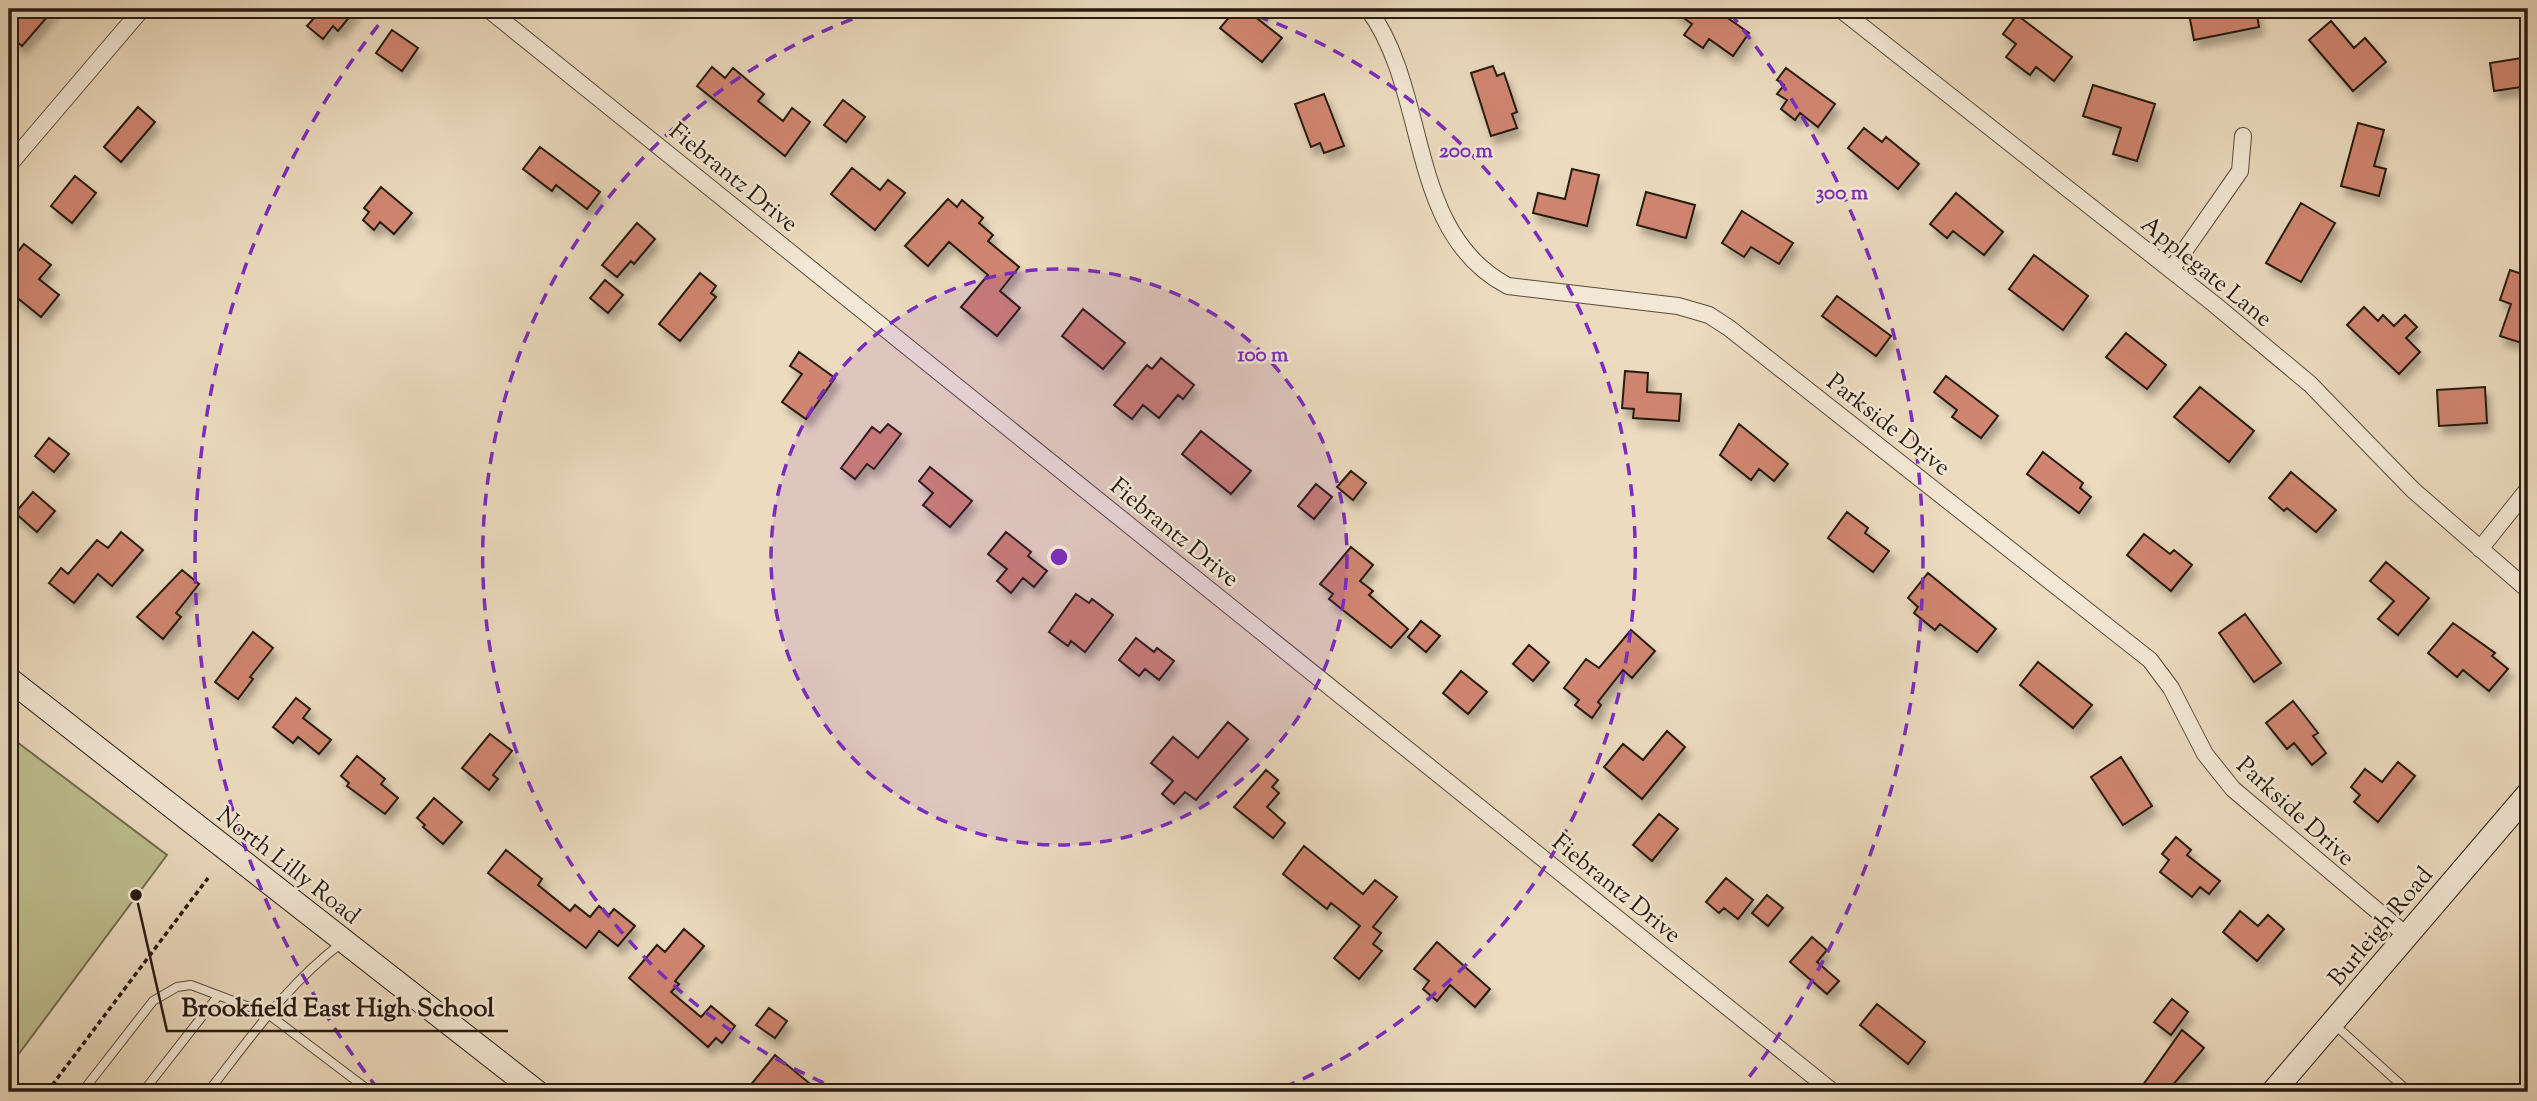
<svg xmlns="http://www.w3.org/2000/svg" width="2537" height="1101" font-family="'Sorts Mill Goudy',serif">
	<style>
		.green { fill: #bebe8e; stroke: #726c50; stroke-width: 2 }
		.building { fill: #d08570; stroke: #271b11; stroke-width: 2; filter: url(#shadow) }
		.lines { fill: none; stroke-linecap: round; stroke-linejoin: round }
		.lane-casing { stroke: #584b3c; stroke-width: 10 }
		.street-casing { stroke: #584b3c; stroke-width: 18 }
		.secondary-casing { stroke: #271b11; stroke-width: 25 }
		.path { stroke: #271b11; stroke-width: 3.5; stroke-dasharray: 5 3.5; stroke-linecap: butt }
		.lane { stroke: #f3e8d5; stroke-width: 8 }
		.street { stroke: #f3e8d5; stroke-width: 16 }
		.secondary { stroke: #f3e8d5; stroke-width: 23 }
		.ring { fill: none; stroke: #7b2cbf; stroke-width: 3.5; stroke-dasharray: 12 9 }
		.labels { text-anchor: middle; stroke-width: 5; stroke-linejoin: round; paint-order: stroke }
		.street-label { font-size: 24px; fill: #271b11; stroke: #f3e8d5 }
		.centre { fill: #7b2cbf; stroke: #f3e8d5; stroke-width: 3.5 }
		.ring-label { font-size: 21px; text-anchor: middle; font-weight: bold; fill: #7b2cbf; stroke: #f3e8d5; stroke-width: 5; stroke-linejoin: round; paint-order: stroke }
		.leader { fill: none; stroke: #271b11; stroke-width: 2.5 }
		.callout-dot { fill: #271b11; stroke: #f3e8d5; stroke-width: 2.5 }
		.callout-label { font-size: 26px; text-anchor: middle; font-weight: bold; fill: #271b11; stroke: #f3e8d5; stroke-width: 5; stroke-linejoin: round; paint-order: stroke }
	</style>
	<defs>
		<filter id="shadow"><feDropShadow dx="4.5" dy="8" stdDeviation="3.5" flood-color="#0004"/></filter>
	</defs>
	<rect width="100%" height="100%" fill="#ecdbbf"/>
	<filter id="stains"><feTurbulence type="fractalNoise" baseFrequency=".00286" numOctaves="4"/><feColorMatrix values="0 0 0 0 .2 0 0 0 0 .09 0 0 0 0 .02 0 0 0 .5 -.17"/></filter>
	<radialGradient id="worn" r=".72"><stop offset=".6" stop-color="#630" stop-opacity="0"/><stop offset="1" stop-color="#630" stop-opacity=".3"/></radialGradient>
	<!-- green -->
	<path class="green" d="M 9,736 L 167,855 L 9,1067 Z"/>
	<!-- building -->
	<path class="building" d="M 9,9 L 54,9 L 22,46 L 9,35 Z
		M 322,9 L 356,9 L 338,31 L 333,26 L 323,39 L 307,26 Z
		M 1236,9 L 1266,9 L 1258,19 L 1282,38 L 1262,62 L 1220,28 Z
		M 1671,9 L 1715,9 L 1749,33 L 1733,56 L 1709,39 L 1703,48 L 1684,35 L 1692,24 Z
		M 2217,9 L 2256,9 L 2259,27 L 2194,40 L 2189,14 Z
		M 2017,15 L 2072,57 L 2054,81 L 2036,67 L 2030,75 L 2006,57 L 2016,44 L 2003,34 Z
		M 2331,21 L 2354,48 L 2365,38 L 2386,62 L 2353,91 L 2309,40 Z
		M 392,30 L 418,48 L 402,71 L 376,53 Z
		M 2528,57 L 2528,86 L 2494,91 L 2490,63 Z
		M 1493,66 L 1497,76 L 1504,73 L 1517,112 L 1512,114 L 1517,128 L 1491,136 L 1471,73 Z
		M 712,67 L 725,78 L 733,68 L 764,94 L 758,101 L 783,121 L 792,108 L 810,122 L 785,156 L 697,86 Z
		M 1786,68 L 1835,104 L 1818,127 L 1800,113 L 1795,120 L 1781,109 L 1787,100 L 1777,94 L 1784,85 L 1777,80 Z
		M 2093,85 L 2155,104 L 2137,161 L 2113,154 L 2121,128 L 2083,116 Z
		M 1324,94 L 1344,146 L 1324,153 L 1320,143 L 1311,147 L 1295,104 Z
		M 843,100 L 865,117 L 846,142 L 824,125 Z
		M 138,107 L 155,122 L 121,162 L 104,147 Z
		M 2358,123 L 2384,130 L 2374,166 L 2386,169 L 2379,196 L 2341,186 Z
		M 1864,128 L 1882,142 L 1886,137 L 1919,164 L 1898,189 L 1848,148 Z
		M 540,147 L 600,192 L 587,209 L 556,185 L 552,191 L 523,169 Z
		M 852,168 L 880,190 L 888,180 L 905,193 L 875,230 L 831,194 Z
		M 1572,169 L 1599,175 L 1587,226 L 1533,213 L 1538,193 L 1565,199 Z
		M 75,176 L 96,193 L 72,223 L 51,206 Z
		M 381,187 L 412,213 L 394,234 L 380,222 L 374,230 L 363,220 L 369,212 L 364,208 Z
		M 1646,192 L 1695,205 L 1686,238 L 1637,225 Z
		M 1956,193 L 2003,232 L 1984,255 L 1953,231 L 1947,238 L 1930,224 Z
		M 948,199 L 957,207 L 962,200 L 983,218 L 979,223 L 993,235 L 988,241 L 1019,267 L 1000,291 L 1020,308 L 997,336 L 961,307 L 988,275 L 949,242 L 928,266 L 905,246 Z
		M 2301,203 L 2335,223 L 2301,282 L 2266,263 Z
		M 1742,211 L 1793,243 L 1779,264 L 1751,247 L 1744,257 L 1722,243 Z
		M 637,223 L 655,239 L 634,264 L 631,261 L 617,277 L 602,265 Z
		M 24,244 L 51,265 L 39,279 L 59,295 L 41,317 L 9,291 L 9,263 Z
		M 2034,255 L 2088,296 L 2063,330 L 2009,289 Z
		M 2510,270 L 2528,276 L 2528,345 L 2500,336 L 2511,304 L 2500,300 Z
		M 700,273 L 716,286 L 711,293 L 716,297 L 680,341 L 659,324 Z
		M 605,280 L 623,295 L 608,313 L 590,298 Z
		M 1837,296 L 1891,336 L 1876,356 L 1822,316 Z
		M 2364,307 L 2378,321 L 2383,315 L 2394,326 L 2405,315 L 2417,327 L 2406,338 L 2420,352 L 2399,374 L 2347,325 Z
		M 1083,309 L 1125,343 L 1103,369 L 1062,336 Z
		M 2126,333 L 2166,365 L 2147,389 L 2106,357 Z
		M 799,352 L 835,378 L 806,419 L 782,402 L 802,374 L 790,366 Z
		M 1161,358 L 1194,385 L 1183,399 L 1178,395 L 1159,418 L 1143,405 L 1132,419 L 1114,405 L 1147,365 L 1152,369 Z
		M 1625,371 L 1648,373 L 1647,392 L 1681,394 L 1679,421 L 1633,418 L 1634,409 L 1622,408 Z
		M 1946,376 L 1998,416 L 1981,438 L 1952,417 L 1957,410 L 1934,392 Z
		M 2200,387 L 2254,431 L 2229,462 L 2174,417 Z
		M 2485,387 L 2487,423 L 2439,426 L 2437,390 Z
		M 888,424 L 901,434 L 874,469 L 867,464 L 855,479 L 841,468 L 872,427 L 880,433 Z
		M 1739,424 L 1788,464 L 1774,481 L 1759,469 L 1751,480 L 1720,455 Z
		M 1201,431 L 1251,471 L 1231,494 L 1182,454 Z
		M 49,438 L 69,454 L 54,472 L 35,456 Z
		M 2043,452 L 2083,483 L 2080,488 L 2091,497 L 2079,513 L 2027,474 Z
		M 930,467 L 972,501 L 950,527 L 923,505 L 933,493 L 919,481 Z
		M 1351,471 L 1366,483 L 1353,500 L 1337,487 Z
		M 2291,472 L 2336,510 L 2316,532 L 2287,508 L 2284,511 L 2269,498 Z
		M 1316,484 L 1332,497 L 1314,519 L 1298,506 Z
		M 33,492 L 55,511 L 37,532 L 15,513 Z
		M 1847,512 L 1868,528 L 1865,533 L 1889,551 L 1873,572 L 1828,538 Z
		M 121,532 L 143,550 L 112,586 L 98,574 L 74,603 L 49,583 L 61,568 L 68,574 L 97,540 L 108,548 Z
		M 1006,532 L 1031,552 L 1028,556 L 1047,571 L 1034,587 L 1023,578 L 1011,593 L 997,581 L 1007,569 L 988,554 Z
		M 2144,534 L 2170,554 L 2174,550 L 2192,565 L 2171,591 L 2127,555 Z
		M 1351,547 L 1373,565 L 1360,581 L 1373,591 L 1369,595 L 1408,629 L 1391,648 L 1329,599 L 1333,594 L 1320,584 Z
		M 2386,562 L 2429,598 L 2398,635 L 2378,619 L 2394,601 L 2370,581 Z
		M 182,570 L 199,584 L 176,613 L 181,617 L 163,639 L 137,617 Z
		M 1928,573 L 1996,629 L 1977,652 L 1940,624 L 1935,630 L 1914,613 L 1918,607 L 1908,598 Z
		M 1076,594 L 1089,603 L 1092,599 L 1113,615 L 1085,652 L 1071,641 L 1068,646 L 1049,632 Z
		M 2245,614 L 2281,663 L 2254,682 L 2219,633 Z
		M 1421,621 L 1440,636 L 1426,652 L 1408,637 Z
		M 2453,623 L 2495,653 L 2492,656 L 2508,669 L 2489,691 L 2463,670 L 2457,677 L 2428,653 Z
		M 1631,630 L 1655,651 L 1632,678 L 1623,670 L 1598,702 L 1601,705 L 1592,718 L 1575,705 L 1579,700 L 1564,688 L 1586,659 L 1599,668 Z
		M 253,632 L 273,648 L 250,677 L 253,679 L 238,699 L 215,682 Z
		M 1136,638 L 1154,652 L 1157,648 L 1174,661 L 1159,680 L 1145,669 L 1139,676 L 1119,660 Z
		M 1529,645 L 1549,662 L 1533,681 L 1513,664 Z
		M 2038,662 L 2092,705 L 2073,728 L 2020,685 Z
		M 1461,671 L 1487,692 L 1468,714 L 1443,693 Z
		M 296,698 L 310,709 L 303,718 L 331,740 L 319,754 L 298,737 L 293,743 L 273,727 Z
		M 2293,701 L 2318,733 L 2313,736 L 2326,753 L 2312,765 L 2294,743 L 2287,749 L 2266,723 Z
		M 1228,722 L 1248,739 L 1196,800 L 1185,792 L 1174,804 L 1162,794 L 1173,781 L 1151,763 L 1173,737 L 1198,758 Z
		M 1667,731 L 1685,747 L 1642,799 L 1604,767 L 1623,744 L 1643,760 Z
		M 490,734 L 512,751 L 493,775 L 498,779 L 489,790 L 462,768 Z
		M 357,756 L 385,779 L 381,784 L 398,798 L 385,814 L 347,786 L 349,783 L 341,776 Z
		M 2121,757 L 2152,806 L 2123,825 L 2091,777 Z
		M 2398,762 L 2415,776 L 2378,822 L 2354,802 L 2360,795 L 2351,787 L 2365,769 L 2382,782 Z
		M 1266,770 L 1278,780 L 1272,787 L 1279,793 L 1267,807 L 1285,823 L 1273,838 L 1234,807 Z
		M 434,798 L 462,822 L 443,844 L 423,827 L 425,825 L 417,818 Z
		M 1659,814 L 1678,829 L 1652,861 L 1633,845 Z
		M 2176,837 L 2191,850 L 2187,855 L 2220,881 L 2209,894 L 2200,887 L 2192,897 L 2160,872 L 2169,860 L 2162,854 Z
		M 1304,846 L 1363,894 L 1375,880 L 1397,897 L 1373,927 L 1381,933 L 1373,944 L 1382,951 L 1359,979 L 1334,958 L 1360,926 L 1331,903 L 1327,909 L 1283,874 Z
		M 506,850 L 542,879 L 538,885 L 570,911 L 575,905 L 590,917 L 599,906 L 609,915 L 614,909 L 635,926 L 618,946 L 599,931 L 586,948 L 488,873 Z
		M 1726,878 L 1753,900 L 1738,919 L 1724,908 L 1719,913 L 1706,902 Z
		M 1767,895 L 1783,908 L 1768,926 L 1752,913 Z
		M 2240,911 L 2258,926 L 2268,915 L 2284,929 L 2257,961 L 2223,932 Z
		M 684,929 L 704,946 L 675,981 L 679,984 L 671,992 L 701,1017 L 711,1006 L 735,1026 L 722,1043 L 716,1038 L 708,1047 L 629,978 L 657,945 L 665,952 Z
		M 1812,937 L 1827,950 L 1817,962 L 1839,981 L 1827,994 L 1790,962 Z
		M 1437,942 L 1490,989 L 1475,1007 L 1450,985 L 1437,1001 L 1423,989 L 1429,981 L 1414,969 Z
		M 2172,999 L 2188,1012 L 2171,1035 L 2154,1022 Z
		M 1877,1004 L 1925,1042 L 1908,1064 L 1860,1025 Z
		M 769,1008 L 787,1021 L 775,1038 L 756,1025 Z
		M 2182,1030 L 2204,1048 L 2167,1092 L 2138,1092 Z
		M 775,1055 L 820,1092 L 745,1092 Z"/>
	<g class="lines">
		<!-- lane casing -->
		<g class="lane-casing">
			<path id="lane" d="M 2335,1025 L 2409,1092
				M 82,1092 L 153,1001 L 177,987 L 191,985 L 268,1014 L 371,1092
				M 143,1092 L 218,996
				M 208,1092 C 250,1038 288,983 343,942"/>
		</g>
		<!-- street casing -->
		<g class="street-casing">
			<path id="street" d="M 488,9 L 1833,1092
				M 1368,9 C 1430,92 1406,233 1508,286 L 1678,306 L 1709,315 L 1729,328 L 2150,660 L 2171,688 L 2205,754 L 2233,789 L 2406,935
				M 1840,9 L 2214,304 L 2310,384 L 2413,490 L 2528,590
				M 9,165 L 142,9
				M 2171,270 L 2240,171 L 2243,136
				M 2480,549 L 2528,489"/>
		</g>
		<!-- secondary casing -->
		<g class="secondary-casing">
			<path id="secondary" d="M 9,679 L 537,1092
				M 2273,1092 L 2528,794"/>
		</g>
		<!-- path -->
		<path class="path" d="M 47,1092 L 208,878"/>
		<!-- lane -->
		<use href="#lane" class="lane"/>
		<!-- street -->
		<use href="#street" class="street"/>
		<!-- secondary -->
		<use href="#secondary" class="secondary"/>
	</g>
	<!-- distance rings -->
	<circle cx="1059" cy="557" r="288" fill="#7b2cbf" fill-opacity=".12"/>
	<g class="ring">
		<circle cx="1059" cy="557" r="288"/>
		<path d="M843 1091A576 576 0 0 1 881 9M1237 9A576 576 0 0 1 1275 1091"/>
		<path d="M378 1089A864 864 0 0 1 388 13M1730 13A864 864 0 0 1 1740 1089"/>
	</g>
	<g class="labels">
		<!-- street labels -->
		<g class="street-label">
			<text transform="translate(734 177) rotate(39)" y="8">Fiebrantz Drive</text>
			<text transform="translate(2207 271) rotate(39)" y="8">Applegate Lane</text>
			<text transform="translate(1889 424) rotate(38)" y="8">Parkside Drive</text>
			<text transform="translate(1175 532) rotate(39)" y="8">Fiebrantz Drive</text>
			<text transform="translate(2296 811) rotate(42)" y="8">Parkside Drive</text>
			<text transform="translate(289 865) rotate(38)" y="8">North Lilly Road</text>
			<text transform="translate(1617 888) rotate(39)" y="8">Fiebrantz Drive</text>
			<text transform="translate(2380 926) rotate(-50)" y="8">Burleigh Road</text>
		</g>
	</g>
	<circle cx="1059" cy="557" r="10" class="centre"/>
	<g class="ring-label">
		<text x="1466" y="157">200 m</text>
		<text x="1842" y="199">300 m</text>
		<text x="1263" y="361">100 m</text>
	</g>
	<!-- callouts -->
	<path class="leader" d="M136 895L167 1031H508"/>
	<circle class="callout-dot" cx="136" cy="895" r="7"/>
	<g class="callout-label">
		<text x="338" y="1016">Brookfield East High School</text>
	</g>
	<!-- margin -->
	<rect width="2537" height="1101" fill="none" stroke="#ecdbbf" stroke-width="35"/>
	<rect x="10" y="10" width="2516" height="1080" fill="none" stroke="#271b11" stroke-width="3.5"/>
	<rect x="18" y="18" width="2502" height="1066" fill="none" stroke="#271b11" stroke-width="2"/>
	<rect width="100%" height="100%" filter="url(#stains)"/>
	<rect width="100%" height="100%" fill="url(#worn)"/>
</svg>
